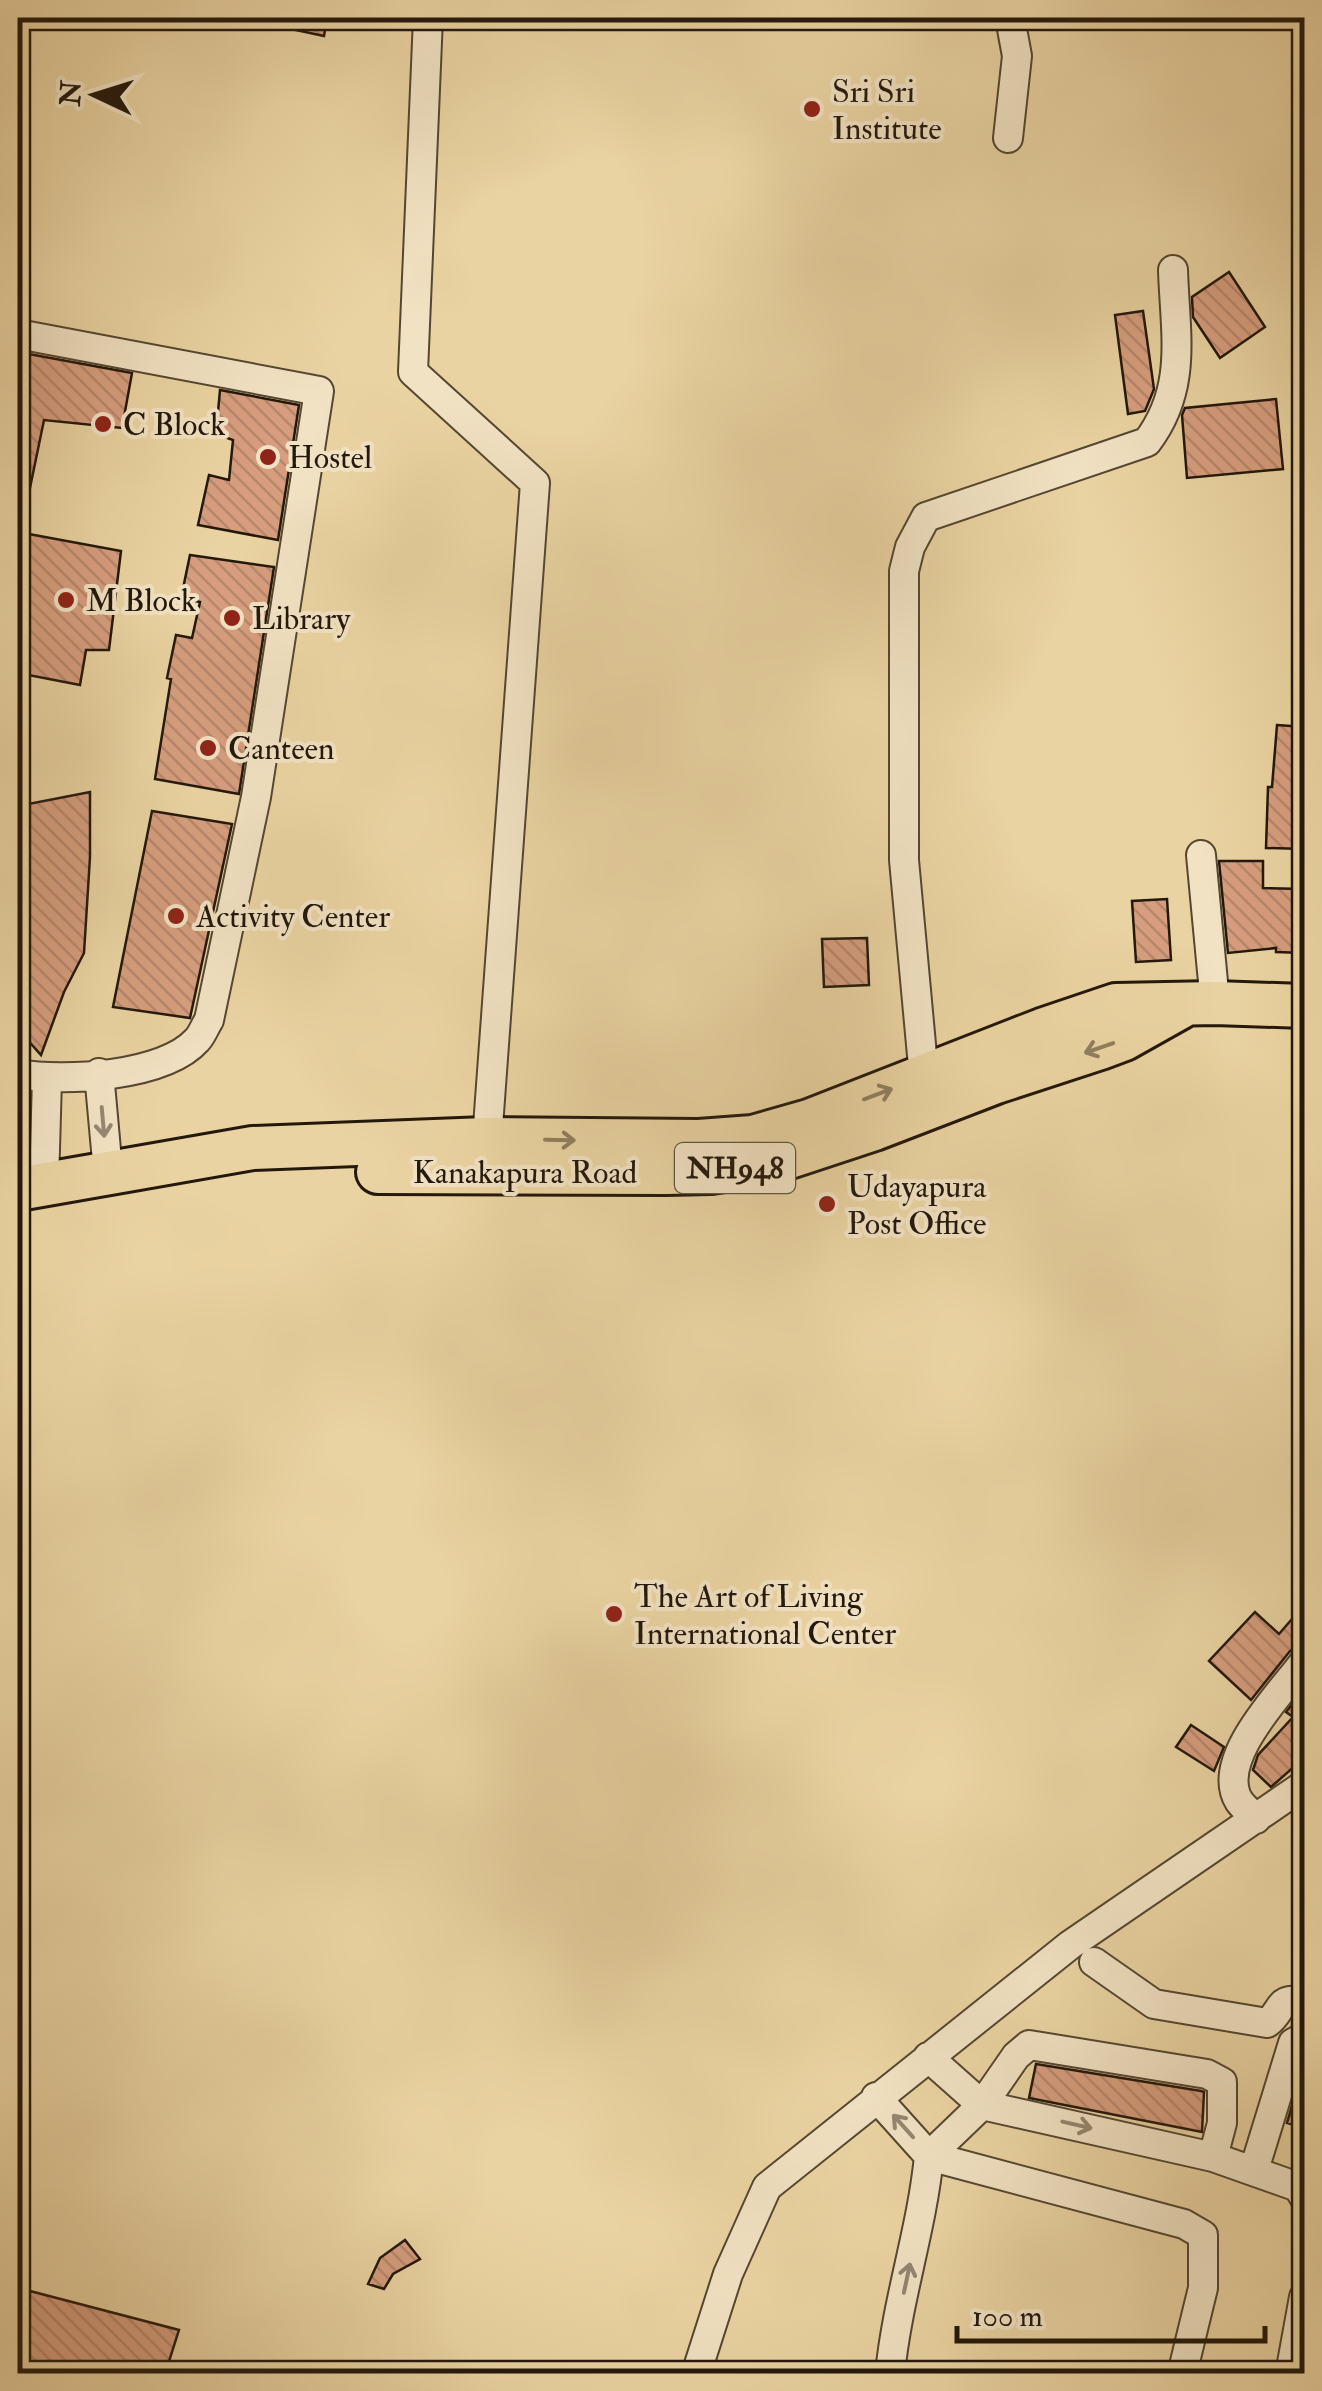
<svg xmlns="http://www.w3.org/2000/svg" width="1322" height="2391" font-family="'IM FELL Double Pica',serif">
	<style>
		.building { fill: url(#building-back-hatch); stroke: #23180c; stroke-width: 2.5 }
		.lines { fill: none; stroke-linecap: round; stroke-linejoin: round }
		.minor-casing { stroke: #554732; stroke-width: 32 }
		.highway-casing { stroke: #23180c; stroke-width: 48 }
		.minor { stroke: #f1e2c3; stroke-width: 28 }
		.highway { stroke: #ead3a2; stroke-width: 42 }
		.oneway { stroke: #907f5e }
		.oneway2 { stroke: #948771 }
		.poi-dot { fill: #8f2418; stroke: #f1e2c3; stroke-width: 4 }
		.labels { text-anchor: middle; stroke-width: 8; stroke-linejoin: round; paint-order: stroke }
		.shield { fill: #f1e2c3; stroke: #615543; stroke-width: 2.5 }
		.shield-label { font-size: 30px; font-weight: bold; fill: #23180c }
		.poi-label { font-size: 32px; fill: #23180c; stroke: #f1e2c3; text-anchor: start }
		.street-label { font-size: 32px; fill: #23180c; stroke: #f1e2c3 }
	</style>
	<defs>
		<pattern id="building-back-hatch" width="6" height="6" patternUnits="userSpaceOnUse" patternTransform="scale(2.5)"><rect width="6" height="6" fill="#d69e7e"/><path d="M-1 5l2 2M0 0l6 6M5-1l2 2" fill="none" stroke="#b7876c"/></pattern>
	</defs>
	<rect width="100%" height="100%" fill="#ead3a2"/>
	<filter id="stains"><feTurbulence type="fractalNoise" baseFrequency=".002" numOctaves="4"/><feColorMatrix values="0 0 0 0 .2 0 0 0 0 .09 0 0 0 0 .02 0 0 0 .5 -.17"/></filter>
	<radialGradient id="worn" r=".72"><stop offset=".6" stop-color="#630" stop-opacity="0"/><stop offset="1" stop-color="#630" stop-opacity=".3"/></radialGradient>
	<!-- building -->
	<path class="building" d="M 272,18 L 327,18 L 324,36 L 272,25 Z
		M 1229,272 L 1265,327 L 1220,358 L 1193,317 L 1192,297 Z
		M 1143,311 L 1154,389 L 1145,411 L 1128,414 L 1115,315 Z
		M 18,352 L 132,373 L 122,428 L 44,420 L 25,512 L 18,512 Z
		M 220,390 L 299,405 L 278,540 L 198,525 L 209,475 L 229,480 L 233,440 L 216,434 Z
		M 1276,399 L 1283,469 L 1187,478 L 1182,415 L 1185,408 Z
		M 18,532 L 121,551 L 109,650 L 86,650 L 80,685 L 18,673 Z
		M 190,555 L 274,567 L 239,794 L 155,779 L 171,679 L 167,678 L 176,635 L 192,638 L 200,602 L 181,598 Z
		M 1277,725 L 1304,727 L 1304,849 L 1266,848 L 1268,787 L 1272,787 Z
		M 90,792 L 90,857 L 84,953 L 64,992 L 41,1055 L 18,1029 L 18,914 L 28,855 L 18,854 L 18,806 Z
		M 152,811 L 232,824 L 190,1018 L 113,1007 Z
		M 1219,861 L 1263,861 L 1263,888 L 1304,889 L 1304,953 L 1276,952 L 1276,948 L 1228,953 Z
		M 1167,899 L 1171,960 L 1136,962 L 1132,901 Z
		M 867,938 L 869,985 L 824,987 L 822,939 Z
		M 1304,1605 L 1304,1645 L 1290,1651 L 1251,1700 L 1209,1661 L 1255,1612 L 1279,1634 Z
		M 1302,1692 L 1304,1758 L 1271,1787 L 1253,1770 L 1258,1755 L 1293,1717 L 1286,1712 Z
		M 1191,1725 L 1224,1747 L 1214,1771 L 1176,1747 Z
		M 1036,2064 L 1201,2091 L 1204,2092 L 1202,2132 L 1029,2098 Z
		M 1300,2078 L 1304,2080 L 1304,2128 L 1287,2123 Z
		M 405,2240 L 420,2259 L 393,2274 L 384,2289 L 368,2284 L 380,2258 Z
		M 30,2291 L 179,2330 L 165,2374 L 18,2374 L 18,2313 L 25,2309 Z"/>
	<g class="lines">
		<!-- minor casing -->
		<g class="minor-casing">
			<path id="minor" d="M 428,18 L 413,372 L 535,483 L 486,1154
				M 1008,138 L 1017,56 L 1010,18
				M 18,334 L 319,391 L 256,797 L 209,1020 C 205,1026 202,1035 197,1040 C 164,1077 63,1082 18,1074
				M 1201,855 L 1215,1003
				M 99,1073 L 108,1172
				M 924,1077 L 904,860 L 904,571 L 910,547 L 926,517 L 1147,442 C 1188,388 1175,334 1173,270
				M 44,1184 L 47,1079
				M 1256,1819 C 1251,1813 1243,1807 1239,1801 C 1214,1760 1281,1693 1304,1662
				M 1094,1962 L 1154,2004 L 1267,2023 C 1285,2010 1274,1998 1304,2001
				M 928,2057 L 982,2105 L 1213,2157 L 1298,2187 L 1304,2197
				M 876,2097 L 929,2156 L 1184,2224 L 1203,2235 L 1203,2288 L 1182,2374
				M 1254,2170 L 1293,2043 L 1304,2037
				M 696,2374 L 728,2274 L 767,2187 L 1070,1945 L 1304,1785
				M 890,2374 C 897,2300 922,2229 929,2156 L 982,2105 L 1016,2056 L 1029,2045 L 1207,2074 L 1222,2082 L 1222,2123 L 1213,2157
				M 1290,2374 L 1304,2297"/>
		</g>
		<!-- highway casing -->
		<g class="highway-casing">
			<path id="highway" d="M 378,1172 L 666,1173 L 711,1172 L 774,1162 L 874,1129 L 996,1082 L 1100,1048 L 1124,1039 L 1181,1007
				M 18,1189 L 253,1148 L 486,1139 L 699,1141 L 753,1137 L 809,1121 L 1042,1030 L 1116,1005 L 1215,1003 L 1304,1006"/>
		</g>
		<!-- minor -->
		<use href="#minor" class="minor"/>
		<!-- highway -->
		<use href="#highway" class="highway"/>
	</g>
	<!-- one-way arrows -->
	<defs><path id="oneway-shaft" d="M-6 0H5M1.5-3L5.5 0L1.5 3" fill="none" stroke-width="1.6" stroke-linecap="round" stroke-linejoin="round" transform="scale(2.5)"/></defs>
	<g class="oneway">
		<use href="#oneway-shaft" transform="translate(1099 1048) rotate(161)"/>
		<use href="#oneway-shaft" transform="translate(878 1094) rotate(-21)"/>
		<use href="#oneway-shaft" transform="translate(560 1140) rotate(1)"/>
	</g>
	<g class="oneway2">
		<use href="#oneway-shaft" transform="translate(103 1122) rotate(85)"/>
		<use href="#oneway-shaft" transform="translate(1077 2125) rotate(13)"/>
		<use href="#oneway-shaft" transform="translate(903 2126) rotate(-132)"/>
		<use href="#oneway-shaft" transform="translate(907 2278) rotate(-78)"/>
	</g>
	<!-- markers -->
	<g class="poi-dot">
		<circle cx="812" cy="109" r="10"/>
		<circle cx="103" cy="424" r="10"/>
		<circle cx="268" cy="457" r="10"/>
		<circle cx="66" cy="600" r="10"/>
		<circle cx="232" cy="618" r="10"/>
		<circle cx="208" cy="748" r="10"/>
		<circle cx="176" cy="916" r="10"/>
		<circle cx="827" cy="1204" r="10"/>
		<circle cx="614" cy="1614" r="10"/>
	</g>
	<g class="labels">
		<!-- shield labels -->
		<rect class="shield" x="675" y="1143" width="120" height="50" rx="8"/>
		<g class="shield-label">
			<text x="735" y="1178">NH948</text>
		</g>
		<!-- poi labels -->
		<g class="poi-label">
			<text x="832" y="102">Sri Sri<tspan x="832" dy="37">Institute</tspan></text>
			<text x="123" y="435">C Block</text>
			<text x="288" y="468">Hostel</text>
			<text x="86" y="611">M Block</text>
			<text x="252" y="629">Library</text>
			<text x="228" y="759">Canteen</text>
			<text x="196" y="927">Activity Center</text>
			<text x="847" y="1197">Udayapura<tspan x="847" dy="37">Post Office</tspan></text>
			<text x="634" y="1607">The Art of Living<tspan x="634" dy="37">International Center</tspan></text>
		</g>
		<!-- street labels -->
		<g class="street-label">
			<text x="525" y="1183">Kanakapura Road</text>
		</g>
	</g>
	<!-- margin -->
	<rect width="1322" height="2391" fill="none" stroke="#ead3a2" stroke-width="60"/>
	<rect x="20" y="20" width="1282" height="2351" fill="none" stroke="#23180c" stroke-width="5"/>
	<rect x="30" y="30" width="1262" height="2331" fill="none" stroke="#23180c" stroke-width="2.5"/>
	<!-- north arrow -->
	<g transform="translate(95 95) rotate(274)" stroke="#f1e2c3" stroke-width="8" paint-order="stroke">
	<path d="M0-8L18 38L0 25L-18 38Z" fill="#23180c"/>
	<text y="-15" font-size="28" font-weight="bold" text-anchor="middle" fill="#23180c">N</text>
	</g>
	<!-- scale -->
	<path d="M957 2326v15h308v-15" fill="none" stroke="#23180c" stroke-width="5"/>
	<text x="972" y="2326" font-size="30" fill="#23180c" stroke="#f1e2c3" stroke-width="8" paint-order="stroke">100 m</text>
	<rect width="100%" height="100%" filter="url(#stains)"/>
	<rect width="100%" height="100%" fill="url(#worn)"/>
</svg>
